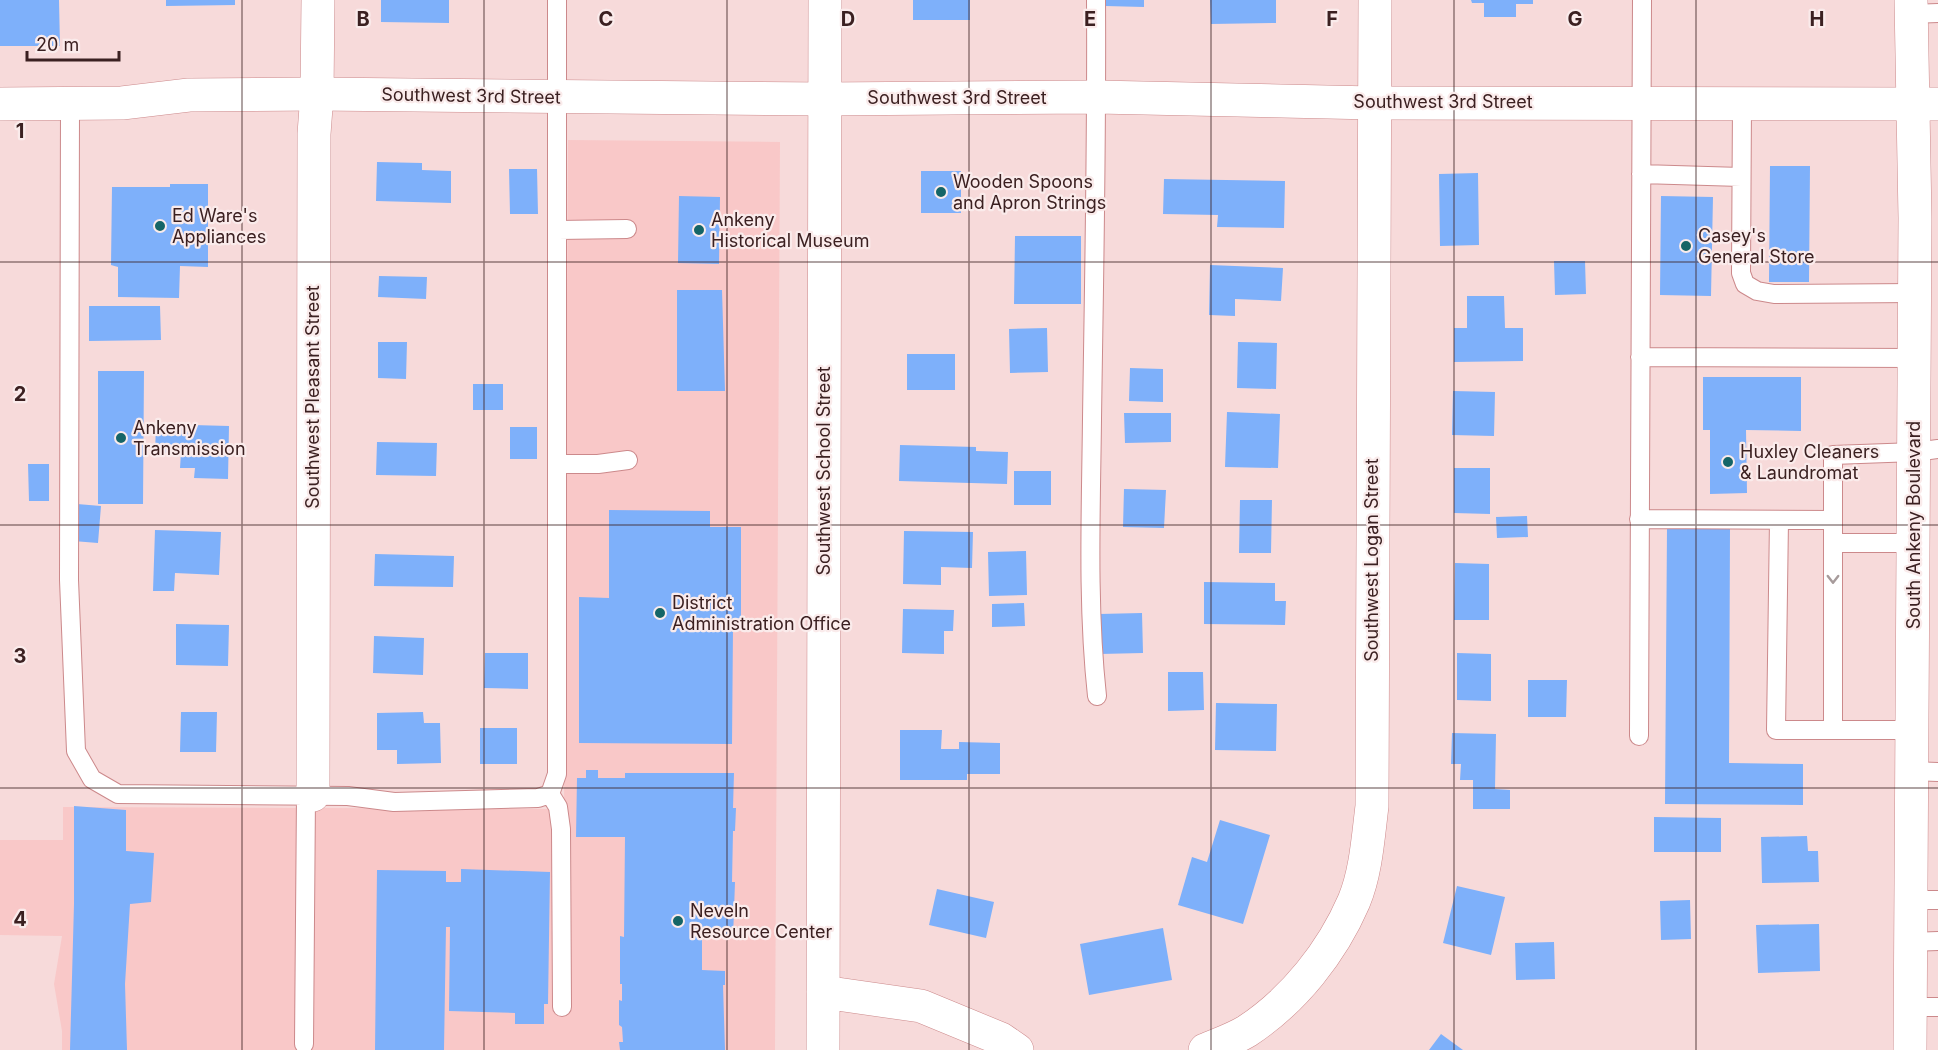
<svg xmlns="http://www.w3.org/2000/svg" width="1938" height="1050" font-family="Inter,sans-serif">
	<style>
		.built { fill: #f9c8c8 }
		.building { fill: #7eb0fa }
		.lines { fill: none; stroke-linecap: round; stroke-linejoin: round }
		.lane-casing { stroke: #cc898b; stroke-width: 20 }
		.street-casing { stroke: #cc898b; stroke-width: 34 }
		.secondary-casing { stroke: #cc898b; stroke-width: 34 }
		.primary-casing { stroke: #cc898b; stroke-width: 34 }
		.lane { stroke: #fff; stroke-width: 18 }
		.street { stroke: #fff; stroke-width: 33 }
		.secondary { stroke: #fff; stroke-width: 33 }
		.primary { stroke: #fff; stroke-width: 33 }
		.oneway { stroke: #a79b9b }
		.grid { fill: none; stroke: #3b2021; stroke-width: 1.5; stroke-opacity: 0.55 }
		.poi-dot { fill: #156567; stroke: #faebeb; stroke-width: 2 }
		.labels { text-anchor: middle; stroke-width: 4.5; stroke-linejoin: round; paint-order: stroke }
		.street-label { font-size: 18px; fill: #3b2021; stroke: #faebeb }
		.poi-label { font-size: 18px; fill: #3b2021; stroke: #faebeb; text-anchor: start }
		.grid-label { font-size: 20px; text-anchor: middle; font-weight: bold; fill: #3b2021; stroke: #faebeb; stroke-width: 4.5; stroke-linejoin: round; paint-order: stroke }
	</style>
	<rect width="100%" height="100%" fill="#f7dada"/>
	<!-- built -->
	<path class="built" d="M 568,140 L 780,142 L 775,1050 L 62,1050 L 62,1031 L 54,984 L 62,936 L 0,935 L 0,840 L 63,840 L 63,807 L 564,809 Z"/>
	<!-- building -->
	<path class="building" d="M 0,0 L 59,0 L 60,46 L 0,46 Z
		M 166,0 L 235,0 L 235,5 L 166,6 Z
		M 381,0 L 449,0 L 449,23 L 381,22 Z
		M 913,0 L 970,0 L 970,20 L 913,20 Z
		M 1105,0 L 1144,0 L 1144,7 L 1105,6 Z
		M 1210,0 L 1276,0 L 1276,23 L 1211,24 Z
		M 1471,0 L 1533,0 L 1533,4 L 1516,4 L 1516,17 L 1484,17 L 1484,3 L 1472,3 Z
		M 377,162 L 422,163 L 422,170 L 451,171 L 451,203 L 376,201 Z
		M 1770,166 L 1810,166 L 1809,282 L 1769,282 Z
		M 509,169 L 537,169 L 538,214 L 510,214 Z
		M 921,171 L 961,171 L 961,213 L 921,213 Z
		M 1478,173 L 1479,245 L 1440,246 L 1439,174 Z
		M 1164,179 L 1285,181 L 1284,228 L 1217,227 L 1218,215 L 1163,214 Z
		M 170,184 L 208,184 L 208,267 L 180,266 L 179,298 L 118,297 L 118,267 L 111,265 L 112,187 L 170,187 Z
		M 679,196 L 720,197 L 719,264 L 678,263 Z
		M 1661,196 L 1713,197 L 1711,296 L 1660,295 Z
		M 1015,236 L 1081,236 L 1081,304 L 1014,304 Z
		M 1554,261 L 1585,261 L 1586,294 L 1555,295 Z
		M 1210,265 L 1283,268 L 1281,301 L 1235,299 L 1235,316 L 1209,315 Z
		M 379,276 L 427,277 L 426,299 L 378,297 Z
		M 677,290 L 722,290 L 725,391 L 677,391 Z
		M 1467,296 L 1504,296 L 1505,328 L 1523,328 L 1523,361 L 1454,362 L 1454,328 L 1467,328 Z
		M 89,306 L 160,306 L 161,340 L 89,341 Z
		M 1047,328 L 1048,372 L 1010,373 L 1009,329 Z
		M 378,342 L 407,342 L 406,379 L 378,378 Z
		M 1238,342 L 1277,343 L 1276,389 L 1237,388 Z
		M 907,354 L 955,354 L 955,390 L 907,390 Z
		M 1130,368 L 1163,369 L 1163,402 L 1129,401 Z
		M 98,371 L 144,371 L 143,504 L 98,504 Z
		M 1703,377 L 1801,377 L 1801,431 L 1746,430 L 1747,493 L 1710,494 L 1710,430 L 1703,430 Z
		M 473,384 L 503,384 L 503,410 L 473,410 Z
		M 1453,391 L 1495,392 L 1494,436 L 1452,435 Z
		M 1227,412 L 1280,414 L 1278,468 L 1225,467 Z
		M 1124,413 L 1171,413 L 1171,442 L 1125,443 Z
		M 156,424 L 229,426 L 228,479 L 194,478 L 195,468 L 180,468 L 181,453 L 155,453 Z
		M 510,427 L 537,427 L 537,459 L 510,459 Z
		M 377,442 L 437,443 L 436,476 L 376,475 Z
		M 900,445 L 976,447 L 976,451 L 1008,452 L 1007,484 L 899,481 Z
		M 28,464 L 49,464 L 49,501 L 29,501 Z
		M 1454,468 L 1490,468 L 1490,514 L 1454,513 Z
		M 1014,471 L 1051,471 L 1051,505 L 1014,505 Z
		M 1124,489 L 1166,490 L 1164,528 L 1123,527 Z
		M 1240,500 L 1272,500 L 1271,553 L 1239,553 Z
		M 77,504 L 101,506 L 98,543 L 73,541 Z
		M 609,510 L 710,511 L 710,527 L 741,527 L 741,628 L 733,628 L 732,744 L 579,743 L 579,597 L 609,598 Z
		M 1527,516 L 1528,537 L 1497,538 L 1496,517 Z
		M 1667,528 L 1730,528 L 1729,763 L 1803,764 L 1803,805 L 1665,804 Z
		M 155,530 L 221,532 L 219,575 L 175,573 L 174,591 L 153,591 Z
		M 904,531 L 973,532 L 972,568 L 941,567 L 941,585 L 903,584 Z
		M 1026,551 L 1027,595 L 989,596 L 988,552 Z
		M 375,554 L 454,556 L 453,587 L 374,586 Z
		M 1455,563 L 1489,564 L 1489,620 L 1454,620 Z
		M 1204,582 L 1275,583 L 1275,601 L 1286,601 L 1285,625 L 1204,624 Z
		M 1024,603 L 1025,626 L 992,627 L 992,604 Z
		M 903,609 L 954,610 L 953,631 L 944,631 L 944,654 L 902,653 Z
		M 1142,613 L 1143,653 L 1100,654 L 1099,614 Z
		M 176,624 L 229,625 L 228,666 L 176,665 Z
		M 374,636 L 424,638 L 423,675 L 373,673 Z
		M 485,653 L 528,653 L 528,689 L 484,688 Z
		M 1457,653 L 1491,654 L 1491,701 L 1457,700 Z
		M 1168,672 L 1203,672 L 1204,710 L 1168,711 Z
		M 1528,680 L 1567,680 L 1566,717 L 1528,717 Z
		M 1216,703 L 1277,704 L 1276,751 L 1215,750 Z
		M 181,712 L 217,712 L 216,752 L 180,752 Z
		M 423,712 L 424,723 L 440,723 L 441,763 L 397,764 L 397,750 L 377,750 L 377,713 Z
		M 480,728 L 517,728 L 517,764 L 480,764 Z
		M 900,730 L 942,730 L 941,749 L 959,749 L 959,742 L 1000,743 L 1000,774 L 967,774 L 967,780 L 900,780 Z
		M 1452,733 L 1496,734 L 1495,789 L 1510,790 L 1510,809 L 1473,809 L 1473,780 L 1460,780 L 1461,764 L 1451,764 Z
		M 586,770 L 598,770 L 598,778 L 625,778 L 625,773 L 734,773 L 733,808 L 736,808 L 735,831 L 733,831 L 732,882 L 735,882 L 733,938 L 702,938 L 702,970 L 725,971 L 725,985 L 723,985 L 725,1050 L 620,1050 L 619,1042 L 623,1042 L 622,1027 L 619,1025 L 619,1000 L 622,1001 L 622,984 L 620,984 L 620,936 L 624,937 L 625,837 L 576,837 L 577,778 L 586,778 Z
		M 74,806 L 126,810 L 126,851 L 154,853 L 151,902 L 130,904 L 125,984 L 127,1050 L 70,1050 L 74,904 Z
		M 1654,817 L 1721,818 L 1721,852 L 1654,852 Z
		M 1220,820 L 1270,835 L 1243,924 L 1178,905 L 1192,857 L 1207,862 Z
		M 1807,836 L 1808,851 L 1818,851 L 1819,882 L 1762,883 L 1761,837 Z
		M 461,869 L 550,872 L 548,1004 L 544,1004 L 544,1024 L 515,1024 L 515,1013 L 449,1011 L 450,927 L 446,927 L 444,1050 L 375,1050 L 377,870 L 446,871 L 446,882 L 461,882 Z
		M 1457,886 L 1505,897 L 1491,955 L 1443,943 Z
		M 937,889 L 994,902 L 986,938 L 929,925 Z
		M 1690,900 L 1691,939 L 1661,940 L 1660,901 Z
		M 1819,924 L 1820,971 L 1758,973 L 1756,925 Z
		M 1163,928 L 1172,980 L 1089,995 L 1080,944 Z
		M 1554,942 L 1555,979 L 1516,980 L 1515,943 Z
		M 1441,1034 L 1463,1050 L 1429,1050 Z"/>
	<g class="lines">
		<!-- lane casing -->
		<g class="lane-casing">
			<path id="lane" d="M 1096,0 C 1097,140 1094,279 1092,419 C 1091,511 1087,604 1097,696
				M 1911,14 L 1938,13
				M 1742,104 L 1741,273 L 1745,284 L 1757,291 L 1774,294 L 1915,293
				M 70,105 L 69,580 L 76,751 L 92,779 L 118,794 L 348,796 L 394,802 L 538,798 L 550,794 L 557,774 L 557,0
				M 1641,174 L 1741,177
				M 558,230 L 627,229
				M 1640,357 L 1914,358
				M 557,464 L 598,464 L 628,460
				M 1639,519 L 1833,520 L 1833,455 L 1915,452 L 1938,449
				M 1779,520 L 1776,730 L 1912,730
				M 1833,543 L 1914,543
				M 1833,730 L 1833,520
				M 1639,736 L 1642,0
				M 1911,771 L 1938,772
				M 550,794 L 558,807 L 561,829 L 562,1007
				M 1911,900 L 1938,900
				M 1910,942 L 1938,941
				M 1910,1007 L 1938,1007
				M 304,1044 L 306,795"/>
		</g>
		<!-- street casing -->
		<g class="street-casing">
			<path id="street" d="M 1914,104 L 1938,104
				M 313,795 L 314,134 L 317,94 L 318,0
				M 823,992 L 921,1006 L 1001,1039 L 1017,1050
				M 823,1050 L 825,0
				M 1205,1050 C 1219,1044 1234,1039 1247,1031 C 1294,1000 1332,952 1354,901 C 1366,872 1368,838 1372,806 L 1375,0"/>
		</g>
		<!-- secondary casing -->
		<g class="secondary-casing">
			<path id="secondary" d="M 0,104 L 122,103 L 189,95 L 317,94 L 824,99 L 1097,97 L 1374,103 L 1914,104"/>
		</g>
		<!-- primary casing -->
		<g class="primary-casing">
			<path id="primary" d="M 1910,1050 L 1915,218 L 1911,0"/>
		</g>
		<!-- lane -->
		<use href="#lane" class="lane"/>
		<!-- street -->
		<use href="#street" class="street"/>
		<!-- secondary -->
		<use href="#secondary" class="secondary"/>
		<!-- primary -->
		<use href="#primary" class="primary"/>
	</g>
	<!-- one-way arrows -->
	<defs><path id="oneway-chevron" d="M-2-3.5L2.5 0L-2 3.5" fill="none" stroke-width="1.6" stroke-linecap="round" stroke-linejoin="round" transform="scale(1.5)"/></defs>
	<use class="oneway" href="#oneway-chevron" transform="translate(1833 579) rotate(90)"/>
	<!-- grid -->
	<path class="grid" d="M 242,0 L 242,1050M 484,0 L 484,1050M 727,0 L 727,1050M 969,0 L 969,1050M 1211,0 L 1211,1050M 1454,0 L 1454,1050M 1696,0 L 1696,1050M 0,262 L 1938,262M 0,525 L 1938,525M 0,788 L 1938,788"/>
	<!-- markers -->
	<g class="poi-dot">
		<circle cx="941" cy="192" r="6"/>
		<circle cx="160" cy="226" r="6"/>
		<circle cx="699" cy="230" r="6"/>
		<circle cx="1686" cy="246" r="6"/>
		<circle cx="121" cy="438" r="6"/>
		<circle cx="1728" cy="462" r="6"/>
		<circle cx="660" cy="613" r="6"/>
		<circle cx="678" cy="921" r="6"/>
	</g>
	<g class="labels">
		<!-- street labels -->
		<g class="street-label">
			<text transform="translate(471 96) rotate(1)" y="6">Southwest 3rd Street</text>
			<text x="957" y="104">Southwest 3rd Street</text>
			<text x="1443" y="108">Southwest 3rd Street</text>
			<text transform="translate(313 397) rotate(-90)" y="6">Southwest Pleasant Street</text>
			<text transform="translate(824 471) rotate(-90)" y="6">Southwest School Street</text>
			<text transform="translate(1914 525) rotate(-90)" y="6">South Ankeny Boulevard</text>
			<text transform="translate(1372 560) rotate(-90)" y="6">Southwest Logan Street</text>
		</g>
		<!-- poi labels -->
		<g class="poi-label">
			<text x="953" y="188">Wooden Spoons<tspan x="953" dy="21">and Apron Strings</tspan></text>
			<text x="172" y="222">Ed Ware's<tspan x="172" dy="21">Appliances</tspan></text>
			<text x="711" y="226">Ankeny<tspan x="711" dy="21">Historical Museum</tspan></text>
			<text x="1698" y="242">Casey's<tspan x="1698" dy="21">General Store</tspan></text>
			<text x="133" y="434">Ankeny<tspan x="133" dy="21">Transmission</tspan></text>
			<text x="1740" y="458">Huxley Cleaners<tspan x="1740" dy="21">&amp; Laundromat</tspan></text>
			<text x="672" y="609">District<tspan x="672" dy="21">Administration Office</tspan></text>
			<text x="690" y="917">Neveln<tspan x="690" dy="21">Resource Center</tspan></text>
		</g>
	</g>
	<g class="grid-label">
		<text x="363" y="26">B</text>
		<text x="606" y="26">C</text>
		<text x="848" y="26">D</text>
		<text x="1090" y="26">E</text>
		<text x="1332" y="26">F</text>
		<text x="1575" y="26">G</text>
		<text x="1817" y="26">H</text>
		<text x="20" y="138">1</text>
		<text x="20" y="401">2</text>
		<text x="20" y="663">3</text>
		<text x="20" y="926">4</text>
	</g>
	<!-- scale -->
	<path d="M27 51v9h92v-9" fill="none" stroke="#3b2021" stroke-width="3"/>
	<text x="36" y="51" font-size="18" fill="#3b2021" stroke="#faebeb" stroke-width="4.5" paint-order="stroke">20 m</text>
</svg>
